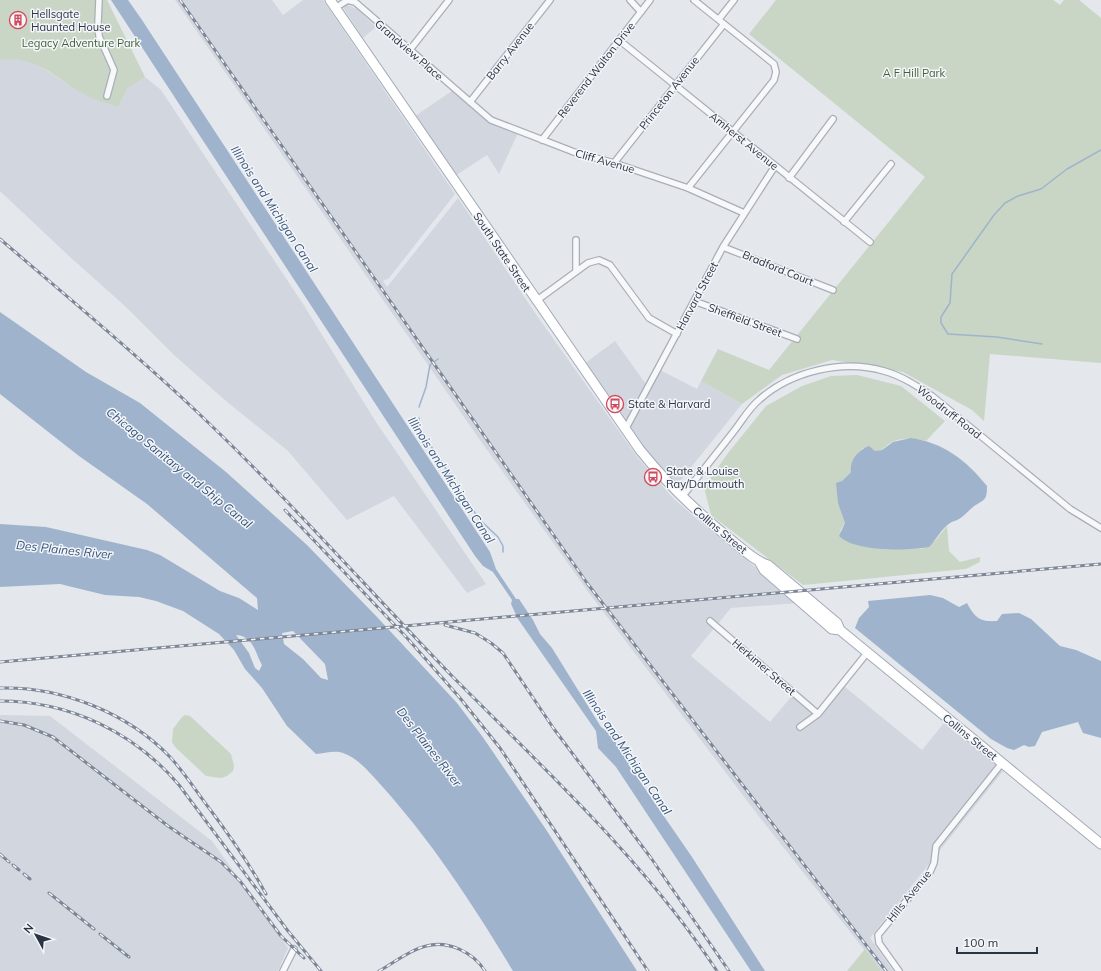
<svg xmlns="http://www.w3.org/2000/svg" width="1101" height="971" font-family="Mulish,sans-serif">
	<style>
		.built { fill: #d2d6de }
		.green { fill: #c9d6c5 }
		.water { fill: #9fb4cc; fill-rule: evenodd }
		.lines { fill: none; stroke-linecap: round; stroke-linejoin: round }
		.stream { stroke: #9fb4cc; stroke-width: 1.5 }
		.minor-casing { stroke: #a9aeb7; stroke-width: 8 }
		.primary-casing { stroke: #a3abb8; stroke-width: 11 }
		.minor { stroke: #f7f8fa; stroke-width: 5.5 }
		.primary { stroke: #fff; stroke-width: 9 }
		.rail-casing { stroke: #7d8696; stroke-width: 3 }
		.rail { stroke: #f4f6f9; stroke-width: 1.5; stroke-dasharray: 4.5; stroke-linecap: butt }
		.labels { text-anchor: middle; stroke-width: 3; stroke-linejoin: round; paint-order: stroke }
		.poi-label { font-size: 11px; fill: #2b3445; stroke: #f4f6f9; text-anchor: start }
		.park-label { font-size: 11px; fill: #3f6138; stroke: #f4f6f9 }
		.street-label { font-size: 11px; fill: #2b3445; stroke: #f4f6f9 }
		.water-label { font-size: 12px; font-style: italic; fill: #34527a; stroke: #f4f6f9 }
	</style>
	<rect width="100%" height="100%" fill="#e4e7ec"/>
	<!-- built -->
	<path class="built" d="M 175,0 L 272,0 L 283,15 L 303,0 L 323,0 L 455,194 L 389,278 L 383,281 L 387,287 L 458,198 L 535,313 L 638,458 L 672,497 L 700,522 L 799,603 L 731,608 L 691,656 L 770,722 L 796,691 L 818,710 L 840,683 L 922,750 L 944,723 L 1003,771 L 870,938 L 893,971 L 881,971 L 761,819 L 589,593 L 480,440 Z
		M 345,4 L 357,9 L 376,27 L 363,38 L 344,9 Z
		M 12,58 L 33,62 L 85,95 L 118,107 L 128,88 L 145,77 L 161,90 L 303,304 L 374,419 L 486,584 L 467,593 L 394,496 L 347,520 L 288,451 L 226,401 L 174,355 L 126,307 L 69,256 L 0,191 L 0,60 Z
		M 452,91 L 488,122 L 518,133 L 499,174 L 487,155 L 455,176 L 415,116 Z
		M 615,341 L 648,387 L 627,428 L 584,364 Z
		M 660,370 L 697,389 L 701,381 L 742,404 L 676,486 L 629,430 Z
		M 0,715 L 50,716 L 212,841 L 288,948 L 278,971 L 0,971 Z"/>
	<!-- green -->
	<path class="green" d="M 0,0 L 107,0 L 145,77 L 128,88 L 118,107 C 107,103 94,100 83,94 C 54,77 36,55 0,60 Z
		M 776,0 L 1053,0 L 1060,5 L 1064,0 L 1079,0 L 1101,18 L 1101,363 L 990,354 L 984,421 L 972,410 L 903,372 L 832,360 L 782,375 L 742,404 L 701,381 L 718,349 L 769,370 L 925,177 L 749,34 Z
		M 857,375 L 901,386 L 945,421 L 926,441 C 915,439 903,437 892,442 C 886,445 882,452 875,451 C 872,451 868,449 863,448 C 855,456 852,461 851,472 C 832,488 839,504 845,523 L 840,531 L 882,548 L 922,549 L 935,541 L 947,526 L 949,551 L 960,562 L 980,557 L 980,562 L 966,569 L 803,585 L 711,515 L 704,487 L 728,453 L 766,406 L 802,386 L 831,376 Z
		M 185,715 L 190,716 L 231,754 L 234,766 L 233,771 L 227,776 L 221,778 L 206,776 L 176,748 L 172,742 L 173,729 L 182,717 Z
		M 865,949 L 881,971 L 847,971 Z"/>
	<!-- water -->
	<path class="water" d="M 111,0 L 128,0 L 142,20 L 490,552 L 496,569 L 516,599 L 519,599 L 533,620 L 540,634 L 552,648 L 601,727 C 612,734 615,742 622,752 C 625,756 629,758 631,762 L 628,764 L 692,857 L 765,971 L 751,971 L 616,767 L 598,748 L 596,731 L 518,619 L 511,604 L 512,600 L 493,572 L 483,566 L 475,556 Z
		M 0,312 L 86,372 L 140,403 L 226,472 L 307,545 L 377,617 L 457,703 L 482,736 L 545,828 L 637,971 L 513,971 C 474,906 431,840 380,784 C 370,773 358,758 343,753 C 336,750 324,753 316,754 L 287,726 L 262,688 L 245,669 L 234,650 L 219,634 L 183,611 L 156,601 L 139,597 L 105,595 L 60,584 L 0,587 L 0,524 L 46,527 L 147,550 L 160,555 L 220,591 L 239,598 L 258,610 L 257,598 L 147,504 L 79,456 L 0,394 ZM 293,631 L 325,664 L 328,680 L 321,678 L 303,659 L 284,644 L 282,633 ZM 236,635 C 254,636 255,653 262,665 L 259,671 L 255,668 L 249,653 Z
		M 911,438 C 944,443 966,460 987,486 C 987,502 984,499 973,507 C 968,511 964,516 959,519 C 956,521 953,521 950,523 C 941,529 937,539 929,547 C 908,551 855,552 839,536 L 845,523 L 838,503 L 836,483 L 842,481 L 851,472 C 849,461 858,450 869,446 L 875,451 L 882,450 L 893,442 Z
		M 930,595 L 943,598 L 959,607 L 967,603 C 975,618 980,622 997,621 L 1002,614 L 1019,613 L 1031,619 L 1060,646 L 1076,650 L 1101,661 L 1101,738 L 1083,733 L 1078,722 L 1042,732 L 1035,746 L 1029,747 L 1024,745 L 1014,750 L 1007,748 L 991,739 L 855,628 L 859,618 L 869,607 L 868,601 Z"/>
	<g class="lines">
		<!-- stream -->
		<path class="stream" d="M 1042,344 L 997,337 L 948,334 L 941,323 L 941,317 L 950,303 L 952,274 L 994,215 L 1005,203 L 1018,196 L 1041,189 L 1067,169 L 1101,150
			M 419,407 L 426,387 L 430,365 L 438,359
			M 419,418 L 419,428 L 479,519 L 498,537 L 503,546 L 503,552"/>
		<!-- minor casing -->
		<g class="minor-casing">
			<path id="minor" d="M 99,0 L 98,23 L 99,36 L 114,70 L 107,96
				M 347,0 L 355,2 L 491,120 L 574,152 L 614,163 L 688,188 L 744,213
				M 630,0 L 641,12
				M 335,8 L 348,0
				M 719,19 L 734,0
				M 619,40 L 870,242
				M 409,51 L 449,0
				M 470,102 L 550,0
				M 542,140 L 650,0
				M 614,163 L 724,24
				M 789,178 L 833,119
				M 688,188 L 774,80 L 776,72 L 774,64 L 694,0
				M 844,222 L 891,164
				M 576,240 L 576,271
				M 723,247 L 833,290
				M 536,301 L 588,263 L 599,260 L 610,265 L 649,318 L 677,334
				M 694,301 L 797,339
				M 625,430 L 723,247 L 775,166
				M 682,497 C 699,475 717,453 734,431 C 742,421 749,408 759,400 C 791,371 843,359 884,371 C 902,376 917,386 932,396 L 1070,509 L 1101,528
				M 710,621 L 818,714
				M 800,727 L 818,714 L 867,653
				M 283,971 L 294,949
				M 899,971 L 879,943 L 878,935 L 930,872 L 934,863 L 936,846 L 1002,763"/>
		</g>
		<!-- primary casing -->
		<g class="primary-casing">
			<path id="primary" d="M 330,0 L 640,450 C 668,485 700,515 735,543 C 745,551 755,561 768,565 L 837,623 L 840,630
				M 760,563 L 764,570 L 832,629 L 840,630 L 1101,844"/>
		</g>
		<!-- minor -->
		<use href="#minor" class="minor"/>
		<!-- primary -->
		<use href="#primary" class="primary"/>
		<!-- rail casing -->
		<g class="rail-casing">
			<path id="rail" d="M 180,0 L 587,583 L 886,971
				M 0,239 C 65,295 132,350 194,409 C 284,494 366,587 452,676 C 545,770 644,860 717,971
				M 285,510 L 408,639 L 460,698 L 500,748 L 648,971
				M 445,625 L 475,633 L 491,643 L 503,653 L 554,729 L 651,858 L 729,971
				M 0,662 L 1101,564
				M 0,688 C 61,686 128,713 170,757 C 184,772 196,791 209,808 C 230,836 249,863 266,894
				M 0,701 C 69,701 134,732 179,785 L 288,931 L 321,971
				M 0,721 L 24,725 L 53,737 L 168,826 L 221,862 L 240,881 L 281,936 L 304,958
				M 0,854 L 9,862
				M 13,865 L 19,870
				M 24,874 L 30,879
				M 49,893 L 94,929
				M 100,934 L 129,957
				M 379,971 C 394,963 409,950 426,946 C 448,940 473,952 485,971"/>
		</g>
		<!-- rail -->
		<use href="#rail" class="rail"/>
	</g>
	<!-- icons -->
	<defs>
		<g id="building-ring" transform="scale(0.9)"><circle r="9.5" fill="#f4f6f9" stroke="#d1495b" stroke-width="1.5"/><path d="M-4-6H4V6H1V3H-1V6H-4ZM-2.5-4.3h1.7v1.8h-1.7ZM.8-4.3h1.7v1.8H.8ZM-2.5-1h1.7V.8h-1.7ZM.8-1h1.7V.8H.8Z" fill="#d1495b"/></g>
		<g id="bus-ring" transform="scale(0.9)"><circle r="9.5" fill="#f4f6f9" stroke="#d1495b" stroke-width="1.5"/><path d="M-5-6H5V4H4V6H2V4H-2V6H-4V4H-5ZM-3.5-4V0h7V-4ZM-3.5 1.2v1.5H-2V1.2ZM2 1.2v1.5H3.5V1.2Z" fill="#d1495b"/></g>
	</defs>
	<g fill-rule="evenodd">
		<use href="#building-ring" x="18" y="20"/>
		<use href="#bus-ring" x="615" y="404"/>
		<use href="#bus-ring" x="653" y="477"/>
	</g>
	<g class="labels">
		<!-- poi labels -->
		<g class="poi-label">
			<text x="31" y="18">Hellsgate<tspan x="31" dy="13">Haunted House</tspan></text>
			<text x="628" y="408">State &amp; Harvard</text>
			<text x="666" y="475">State &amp; Louise<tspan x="666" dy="13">Ray/Dartmouth</tspan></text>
		</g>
		<!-- park labels -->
		<g class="park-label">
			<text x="81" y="47">Legacy Adventure Park</text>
			<text x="914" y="77">A F Hill Park</text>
		</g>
		<!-- street labels -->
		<g class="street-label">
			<text transform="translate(409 50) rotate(41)" y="4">Grandview Place</text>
			<text transform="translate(510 51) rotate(-52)" y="4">Barry Avenue</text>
			<text transform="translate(596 70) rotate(-52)" y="4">Reverend Walton Drive</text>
			<text transform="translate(669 93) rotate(-52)" y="4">Princeton Avenue</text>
			<text transform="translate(744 141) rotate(39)" y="4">Amherst Avenue</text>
			<text transform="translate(605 161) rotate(16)" y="4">Cliff Avenue</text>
			<text transform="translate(502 252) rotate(56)" y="4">South State Street</text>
			<text transform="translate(778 268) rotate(22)" y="4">Bradford Court</text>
			<text transform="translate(697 296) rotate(-62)" y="4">Harvard Street</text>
			<text transform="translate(745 320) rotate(20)" y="4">Sheffield Street</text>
			<text transform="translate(949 412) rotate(38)" y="4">Woodruff Road</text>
			<text transform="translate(720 530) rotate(40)" y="4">Collins Street</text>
			<text transform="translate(764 667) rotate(41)" y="4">Herkimer Street</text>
			<text transform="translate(970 737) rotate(39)" y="4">Collins Street</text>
			<text transform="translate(909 896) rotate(-51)" y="4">Hills Avenue</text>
		</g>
		<!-- water labels -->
		<g class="water-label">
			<text transform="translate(274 209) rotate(57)" y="4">Illinois and Michigan Canal</text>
			<text transform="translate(179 468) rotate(39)" y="4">Chicago Sanitary and Ship Canal</text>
			<text transform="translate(451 480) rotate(57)" y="4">Illinois and Michigan Canal</text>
			<text transform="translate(64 550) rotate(6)" y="4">Des Plaines River</text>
			<text transform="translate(429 747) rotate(52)" y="4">Des Plaines River</text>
			<text transform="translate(627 752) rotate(56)" y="4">Illinois and Michigan Canal</text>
		</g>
	</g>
	<!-- north arrow -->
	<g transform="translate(36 935) rotate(310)" stroke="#f4f6f9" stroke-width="3" paint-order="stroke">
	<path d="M0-3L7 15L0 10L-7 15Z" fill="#2b3445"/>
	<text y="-6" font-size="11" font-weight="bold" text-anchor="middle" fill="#2b3445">N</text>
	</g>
	<!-- scale -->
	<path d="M957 947v6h80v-6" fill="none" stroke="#2b3445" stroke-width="2"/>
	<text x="963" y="947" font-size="12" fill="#2b3445" stroke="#f4f6f9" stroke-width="3" paint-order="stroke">100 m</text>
</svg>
